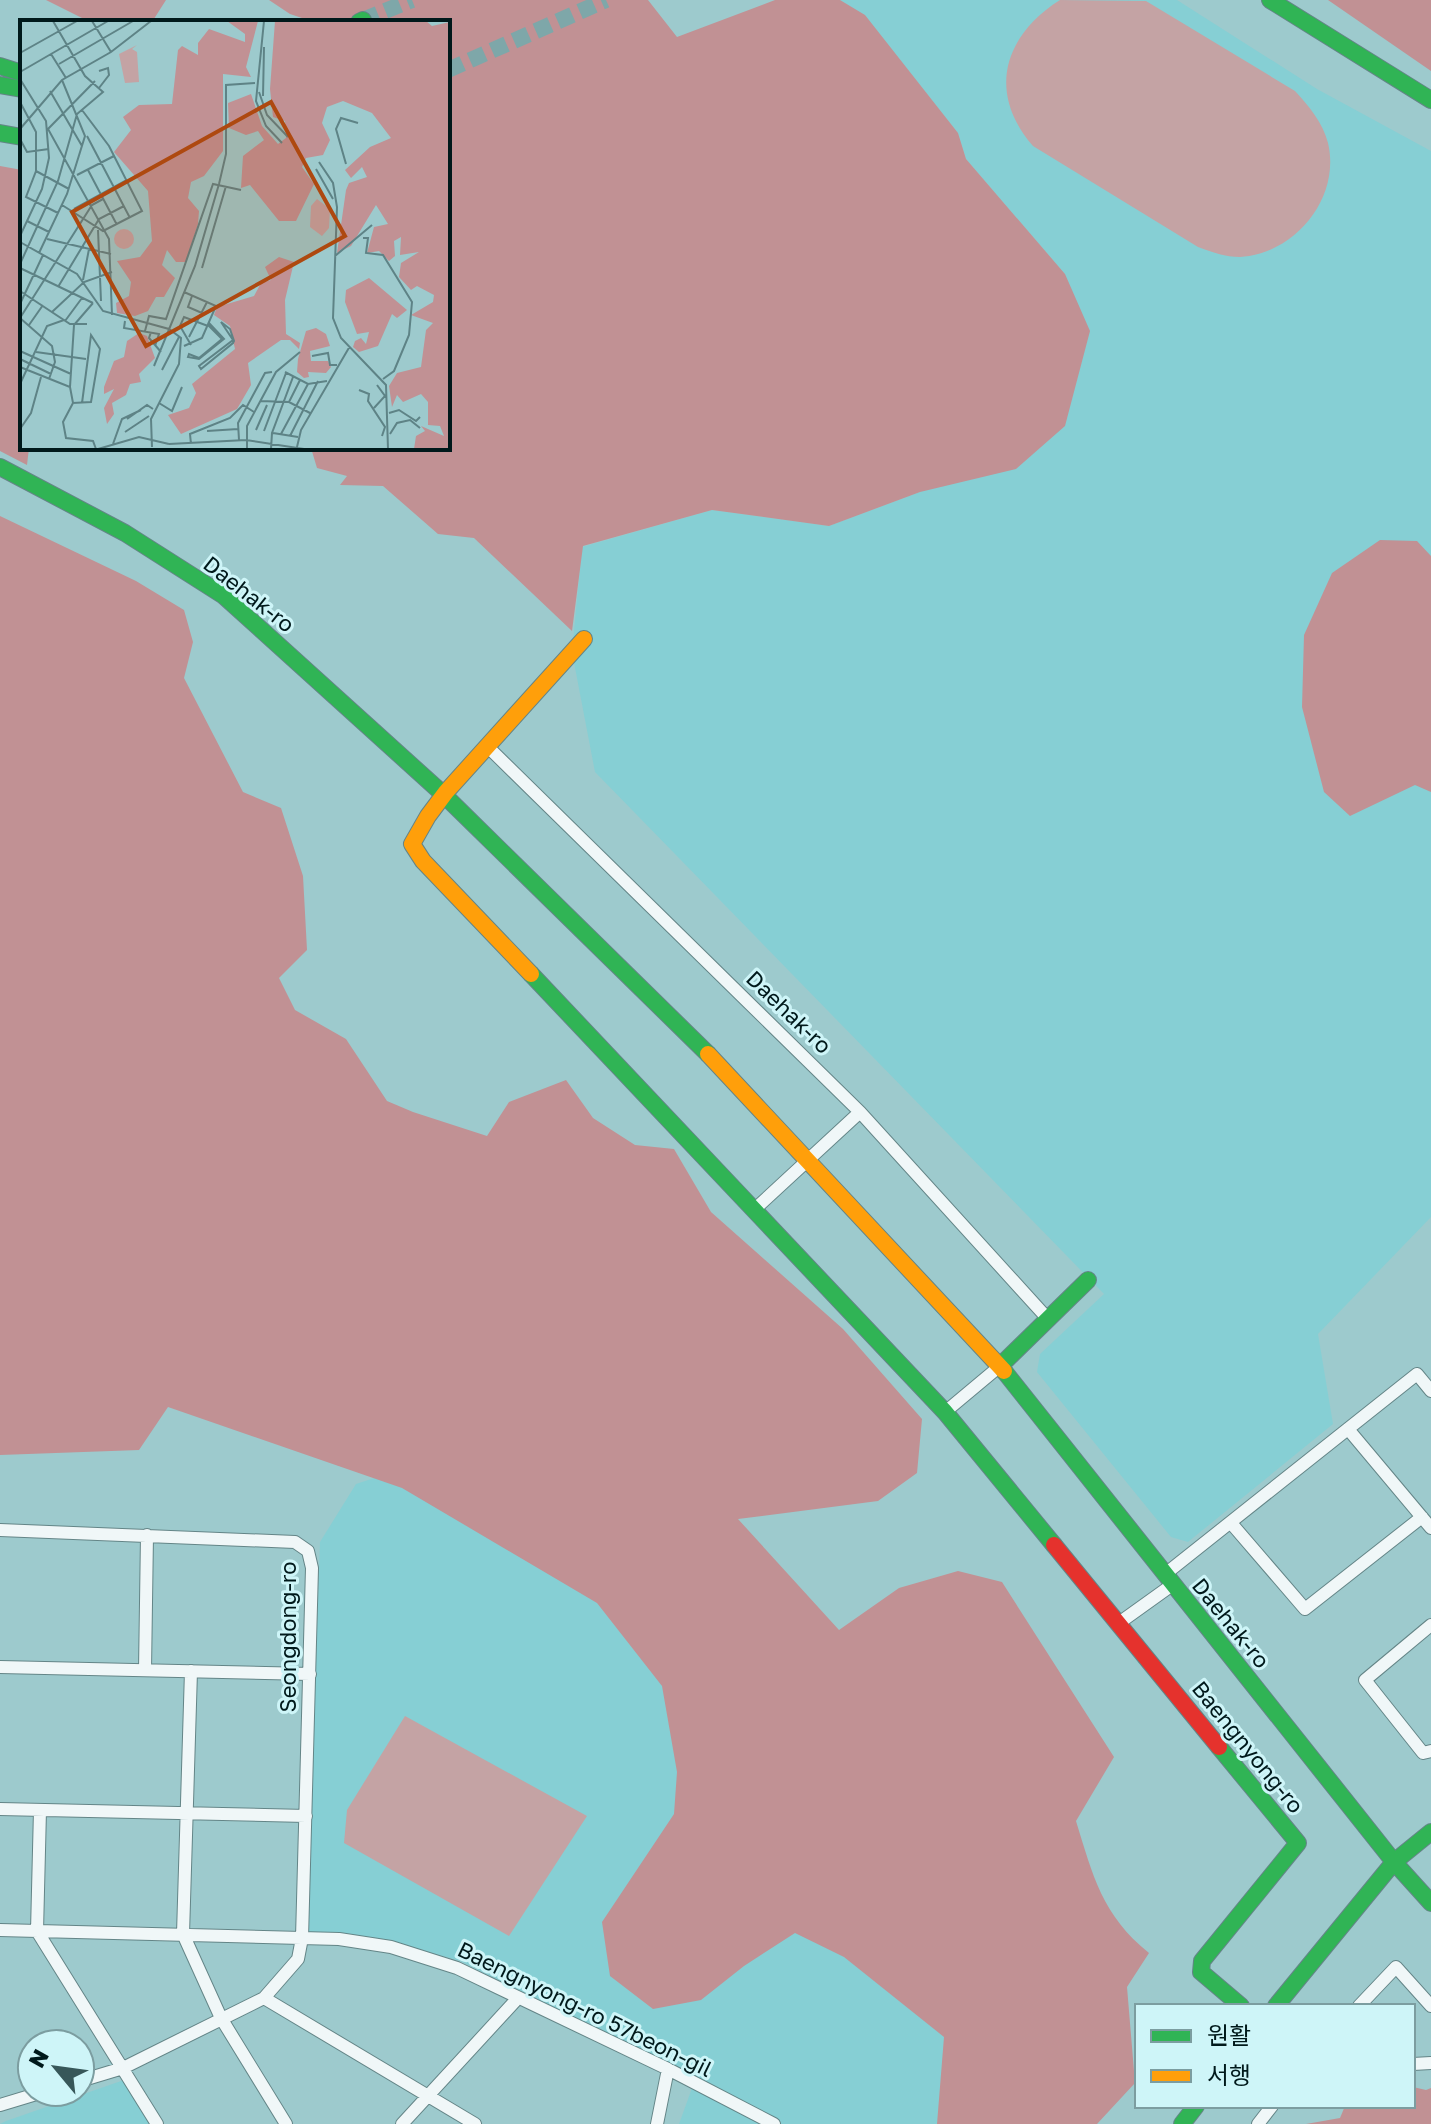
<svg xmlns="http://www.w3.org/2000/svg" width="1431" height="2124" font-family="'Golos Text','Noto Sans KR',sans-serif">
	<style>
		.built { fill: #86cfd4 }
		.green { fill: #c4a3a4 }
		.forest { fill: #c19194 }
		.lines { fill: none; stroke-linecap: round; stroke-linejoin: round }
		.secondary-tunnel { stroke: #7ea7a9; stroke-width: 16; stroke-dasharray: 16 8; stroke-linecap: butt }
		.street-casing { stroke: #648587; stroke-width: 14 }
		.fast-casing { stroke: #648587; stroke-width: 18 }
		.slow-casing { stroke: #648587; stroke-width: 18 }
		.jam-casing { stroke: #648587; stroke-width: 18 }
		.street { stroke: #f0f7f8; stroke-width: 12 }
		.fast { stroke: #30b455; stroke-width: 16 }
		.slow { stroke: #ff9f0a; stroke-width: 16 }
		.jam { stroke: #e5322d; stroke-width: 16 }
		.labels { text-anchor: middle; stroke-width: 6; stroke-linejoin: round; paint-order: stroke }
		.street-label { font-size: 22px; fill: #00191b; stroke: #cef5f8 }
		.inset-road { fill: none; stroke: #5e8386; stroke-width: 2 }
		.view { fill: #ae4910; fill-opacity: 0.15; stroke: #ae4910; stroke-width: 4 }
		.inset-edge { fill: none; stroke: #00191b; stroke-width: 4 }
	</style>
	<rect width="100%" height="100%" fill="#9dcacd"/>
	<!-- built -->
	<path class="built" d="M 840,0 L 1177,0 L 1317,89 L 1431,151 L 1431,1217 L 1318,1334 L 1333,1424 L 1188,1542 L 1171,1537 L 1037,1372 L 1040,1354 L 1104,1294 L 595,772 L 572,652 L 582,547 L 712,510 L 829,526 L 920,492 L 1065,274 L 966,159 L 958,133 L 865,16 Z
		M 396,1471 L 595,1587 L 962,2027 L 963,2124 L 679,2124 L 696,2077 L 460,1961 L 390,1941 L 307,1932 L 320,1542 L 356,1484 Z
		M 124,2080 L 150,2124 L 0,2124 L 6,2121 Z"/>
	<!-- green -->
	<path class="green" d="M 1060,0 L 1146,1 L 1295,91 C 1309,106 1323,123 1328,143 C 1341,198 1295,254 1240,257 C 1225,257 1212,252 1198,247 L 1033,146 C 987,93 1003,36 1060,0 Z
		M 405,1716 L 587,1816 L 509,1936 L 344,1843 L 347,1810 Z"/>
	<!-- forest -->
	<path class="forest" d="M 46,0 L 166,0 L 152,22 L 90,22 Z
		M 269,0 L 648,0 L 677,37 L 775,0 L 840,0 L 865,15 L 958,133 L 966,159 L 1065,274 L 1090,331 L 1065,426 L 1016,469 L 920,492 L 829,526 L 712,510 L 583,546 L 572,631 L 474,538 L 438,534 L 383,486 L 340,485 L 347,476 L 317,468 L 311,448 L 448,448 L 448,22 L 314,22 L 290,14 Z
		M 1328,0 L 1431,0 L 1431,71 Z
		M 0,166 L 22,170 L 22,448 L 29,448 L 27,465 L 0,451 Z
		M 0,516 L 136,581 L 184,610 L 193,642 L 184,678 L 243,792 L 281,808 L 303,876 L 307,950 L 279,978 L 295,1010 L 346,1039 L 387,1101 L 413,1112 L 487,1136 L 509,1102 L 566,1080 L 593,1118 L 635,1145 L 674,1149 L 711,1212 L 843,1329 L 922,1419 L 917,1473 L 878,1501 L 738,1519 L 839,1630 L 899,1588 L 958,1571 L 1002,1582 L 1114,1757 L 1076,1821 C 1093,1876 1102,1915 1149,1953 L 1127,1987 L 1135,2083 L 1097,2124 L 937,2124 L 944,2037 L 844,1957 L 795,1933 L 744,1966 L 701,2000 L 653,2009 L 610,1976 L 602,1922 L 674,1814 L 677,1772 L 662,1686 L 597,1603 L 402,1488 L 168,1407 L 139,1450 L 0,1455 Z
		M 1380,540 L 1417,541 L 1431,556 L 1431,792 L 1415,785 L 1350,816 L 1324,792 L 1302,707 L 1304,635 L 1332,573 Z
		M 1413,2087 L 1426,2090 L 1431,2088 L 1431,2124 L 1306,2124 L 1340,2118 L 1345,2106 L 1413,2106 Z"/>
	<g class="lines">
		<!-- secondary-tunnel -->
		<path class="secondary-tunnel" d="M 363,20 L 412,0
			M 448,70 L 606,0"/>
		<!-- street casing -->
		<g class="street-casing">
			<path id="street" d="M 488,747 L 860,1112 L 1048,1319
				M 755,1209 L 860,1112
				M 945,1412 L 1000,1366
				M 1348,1429 L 1431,1528
				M 1231,1523 L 1305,1609 L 1422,1517
				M 0,1530 L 295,1542 L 308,1551 L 312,1568 L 302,1938 L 298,1959 L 264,1998 L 123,2068 L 80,2081
				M 1164,1575 L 1417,1374 L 1431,1391
				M 1119,1623 L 1172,1585
				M 1431,1625 L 1365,1680 L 1423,1753 L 1431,1751
				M 0,1667 L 310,1674
				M 145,1670 L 147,1535
				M 191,1671 L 183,1934 L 221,2018 L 286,2124
				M 0,1809 L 306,1816
				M 40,1810 L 37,1931 L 157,2124
				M 0,1930 L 339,1939 L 391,1947 L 457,1968 L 668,2069 L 774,2124
				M 264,1998 L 475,2124
				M 1359,2006 L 1396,1967 L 1431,2006
				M 1413,2064 L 1431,2063
				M 0,2105 L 43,2092
				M 402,2124 L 518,1998
				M 657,2124 L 668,2069
				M 1258,2124 L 1272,2106"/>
		</g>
		<!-- fast casing -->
		<g class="fast-casing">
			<path id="fast" d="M 1270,0 L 1431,100
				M 359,22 L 363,20
				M 0,66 L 22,73
				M 0,85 L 22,89
				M 0,133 L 22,137
				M 0,467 L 125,533 L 224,596 L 443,794 L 708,1054
				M 531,974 L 945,1412 L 1054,1545
				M 1000,1366 L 1088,1280
				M 1004,1371 L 1394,1862 L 1431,1903
				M 1219,1747 L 1298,1843 L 1202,1961 L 1201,1972 L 1241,2006
				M 1276,2006 L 1394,1862 L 1431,1832
				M 1182,2124 L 1196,2106"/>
		</g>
		<!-- slow casing -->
		<g class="slow-casing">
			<path id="slow" d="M 531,974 L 423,861 L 412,844 L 428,816 L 446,792 L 584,639
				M 708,1054 L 1004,1371"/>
		</g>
		<!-- jam casing -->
		<g class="jam-casing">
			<path id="jam" d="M 1054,1545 L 1219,1747"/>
		</g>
		<!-- street -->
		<use href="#street" class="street"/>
		<!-- fast -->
		<use href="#fast" class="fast"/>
		<!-- slow -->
		<use href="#slow" class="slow"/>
		<!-- jam -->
		<use href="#jam" class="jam"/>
	</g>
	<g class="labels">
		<!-- street labels -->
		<g class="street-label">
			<text transform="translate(249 594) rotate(38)" y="8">Daehak-ro</text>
			<text transform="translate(789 1012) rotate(44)" y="8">Daehak-ro</text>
			<text transform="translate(1231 1623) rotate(51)" y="8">Daehak-ro</text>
			<text transform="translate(288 1637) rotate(-90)" y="8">Seongdong-ro</text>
			<text transform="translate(1248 1747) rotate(51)" y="8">Baengnyong-ro</text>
			<text transform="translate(585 2009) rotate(26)" y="8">Baengnyong-ro 57beon-gil</text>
		</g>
	</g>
	<!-- overview -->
	<g transform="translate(20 20)">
		<rect width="430" height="430" fill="#9dcacd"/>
		<path d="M 117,25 L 112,29 L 117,32 L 119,62 L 105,63 L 99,34 ZM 297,179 L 310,189 L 309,208 L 302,216 L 290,207 L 291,186 ZM94 219a10 10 0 1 1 20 0a10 10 0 1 1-20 0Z" fill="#c4a3a4"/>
		<path d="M 207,1 L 238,1 L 226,47 L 231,57 L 203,54 L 203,131 L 184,156 L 171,162 L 168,178 L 179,191 L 178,204 L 166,242 L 156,242 L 147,230 L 142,245 L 155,258 L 144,277 L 136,277 L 128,291 L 115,296 L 97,293 L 96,283 L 109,276 L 111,262 L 97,241 L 120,237 L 132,221 L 128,171 L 94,132 L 111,110 L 103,97 L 119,85 L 152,84 L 158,30 L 162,26 L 178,35 L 178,23 L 189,9 L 225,22 L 225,14 ZM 255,1 L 406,1 L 412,6 L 430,2 L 430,429 L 394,429 L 396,416 L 405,411 L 401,406 L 424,416 L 420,406 L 408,405 L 408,382 L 401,374 L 383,382 L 377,375 L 372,387 L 369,366 L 377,353 L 401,347 L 406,310 L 413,303 L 391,295 L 413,282 L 414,275 L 397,266 L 391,270 L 379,257 L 381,243 L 399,232 L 380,235 L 381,217 L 374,221 L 375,236 L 369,241 L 359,231 L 347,233 L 354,207 L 368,204 L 356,185 L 331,226 L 317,233 L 326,170 L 329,163 L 347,157 L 342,147 L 331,158 L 325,150 L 350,127 L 371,118 L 352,93 L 323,81 L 307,87 L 302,103 L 310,120 L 303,135 L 286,138 L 282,147 L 294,164 L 276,201 L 259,201 L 230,165 L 221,168 L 223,136 L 244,120 L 238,111 L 226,115 L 209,108 L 208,83 L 231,74 L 242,106 L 258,124 L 266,118 L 265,101 L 253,97 L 250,69 ZM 259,237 L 274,242 L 265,280 L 266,314 L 280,323 L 279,329 L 270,320 L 261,320 L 228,343 L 231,365 L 217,389 L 161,414 L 148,395 L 169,388 L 176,373 L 172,364 L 215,329 L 210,306 L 194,295 L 197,287 L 234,276 L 241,263 L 251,260 L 245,247 ZM 349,258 L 387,290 L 377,298 L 372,294 L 358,326 L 339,332 L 333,327 L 335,321 L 341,318 L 346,324 L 349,312 L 337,314 L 325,282 L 326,270 ZM 296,308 L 306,314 L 310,326 L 290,331 L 291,341 L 308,341 L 311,347 L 306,353 L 288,352 L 289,357 L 284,358 L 277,352 L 278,339 L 286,311 ZM 119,313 L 127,316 L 135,338 L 119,354 L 121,362 L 110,364 L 106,375 L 92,383 L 94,394 L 87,404 L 84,388 L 94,369 L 84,374 L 84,367 L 94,341 L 104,337 L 107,321 Z" fill="#c19194"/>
		<path class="inset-road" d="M 72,1 L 91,32M 244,1 L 236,81 L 246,106 L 262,123M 0,33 L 57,1M 31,34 L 46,58M 39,44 L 113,1M 79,51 L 88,48 L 89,55 L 79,68M 0,52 L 88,1M 0,59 L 26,101 L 29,138 L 22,169 L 0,216M 75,61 L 28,109 L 89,219 L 92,295M 30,71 L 62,126M 239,72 L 247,95 L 268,117M 243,76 L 244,27M 0,82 L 16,112 L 16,151 L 6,177 L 38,193M 0,109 L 42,60 L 91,32 L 131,1M 67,116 L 110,198M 0,119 L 7,132 L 29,129M 299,142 L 313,163 L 317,187 L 313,298 L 321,318 L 366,365 L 368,429M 326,144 L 316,109 L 321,98 L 338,103M 296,149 L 313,179M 68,150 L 97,205M 16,151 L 49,169M 57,155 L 94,136M 42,185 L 83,211 L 122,191 L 89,126 L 62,90M 54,189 L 107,160M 7,201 L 29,212M 78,210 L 81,281M 343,218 L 348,218 L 346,233 L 363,235 L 392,282 L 389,315 L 374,351 L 363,359M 27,219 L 91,234M 0,222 L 57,254 L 83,291 L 149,309 L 161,318 L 159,344 L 131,399 L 132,427M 19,233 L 47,174 L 65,116 L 42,60M 315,236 L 352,205M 0,244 L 38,161 L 57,94 L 83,72 L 65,56 L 33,1M 0,248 L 73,283M 182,248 L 206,166M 63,260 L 69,229M 38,267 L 79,199 L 104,186M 0,271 L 50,304 L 67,304M 172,276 L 168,287 L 182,293M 0,284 L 23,235M 32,292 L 64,262 L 92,252M 0,298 L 72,185 L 83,179M 0,298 L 32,326 L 35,342 L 29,359M 45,301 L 62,278M 105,301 L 104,308 L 139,314 L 135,326M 201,302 L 210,309 L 214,321 L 213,323 L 181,349 L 179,346 L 213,320 ZM 9,305 L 23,285M 188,305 L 202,319 L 179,338 L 169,334 L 168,337 L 179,339 L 204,319 L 189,303M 125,311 L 129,296 L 146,299 L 193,164 L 221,170M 131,312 L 129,318 L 141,332M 169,317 L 187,282M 171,325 L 160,306 L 164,297 L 188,306M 164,326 L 182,318 L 196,286 L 164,272M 0,331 L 51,354M 16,332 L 66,339M 292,336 L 308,333 L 310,345 L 317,345M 0,339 L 31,354M 134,346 L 175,246 L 199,164 L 206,134 L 206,65 L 235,63M 0,347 L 50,367 L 53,383 L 71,382 L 80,329 L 71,315 L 62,383M 142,350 L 159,317M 265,352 L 288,364 L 307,361M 0,364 L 27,306 L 44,300M 50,367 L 54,305 L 73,283M 339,370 L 349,374 L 348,381 L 365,407 L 362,416M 240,381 L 269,382 L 290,393M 269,382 L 280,360M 53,383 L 43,402 L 46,418 L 73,421 L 76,429M 139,383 L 152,391 L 162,367M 354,388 L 365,376 L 357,365M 369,393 L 379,390 L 396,401 L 400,397M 107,399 L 127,385 L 133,389M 0,409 L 11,393 L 21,357M 236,410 L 247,385M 187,411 L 218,409M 244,411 L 266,353M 105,412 L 129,396M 253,413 L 278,417M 261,414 L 288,364M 370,414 L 377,403 L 390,400 L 400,408M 270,416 L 298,361M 219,420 L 218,403 L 245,353 L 252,352M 93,424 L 102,399 L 121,390M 149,424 L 226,420 L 284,429M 171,424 L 170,414 L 210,398 L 223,385 L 234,392M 277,427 L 281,410 L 330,326M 78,429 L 119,417 L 149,424M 202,429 L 234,429M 227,429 L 227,406 L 256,352 L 280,332M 251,429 L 252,413 L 273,357"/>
		<path class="view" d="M 251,82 L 325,216 L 126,326 L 52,192 Z"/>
		<rect width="430" height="430" class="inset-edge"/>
	</g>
	<!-- legend -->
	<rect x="1135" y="2004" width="280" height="104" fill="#cef5f8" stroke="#7c9da0" stroke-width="2"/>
	<rect x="1151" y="2030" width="40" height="12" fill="#30b455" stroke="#7c9da0" stroke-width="2"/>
	<text x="1207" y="2044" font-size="24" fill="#00191b">원활</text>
	<rect x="1151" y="2070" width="40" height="12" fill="#ff9f0a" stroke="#7c9da0" stroke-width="2"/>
	<text x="1207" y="2084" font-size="24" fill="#00191b">서행</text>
	<!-- north arrow -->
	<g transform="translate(56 2068) rotate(299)"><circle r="38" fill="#cef5f8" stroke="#7c9da0" stroke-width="2"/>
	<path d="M0-6L14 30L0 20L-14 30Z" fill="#375759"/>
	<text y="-12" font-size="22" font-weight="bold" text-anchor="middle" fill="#00191b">N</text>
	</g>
</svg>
